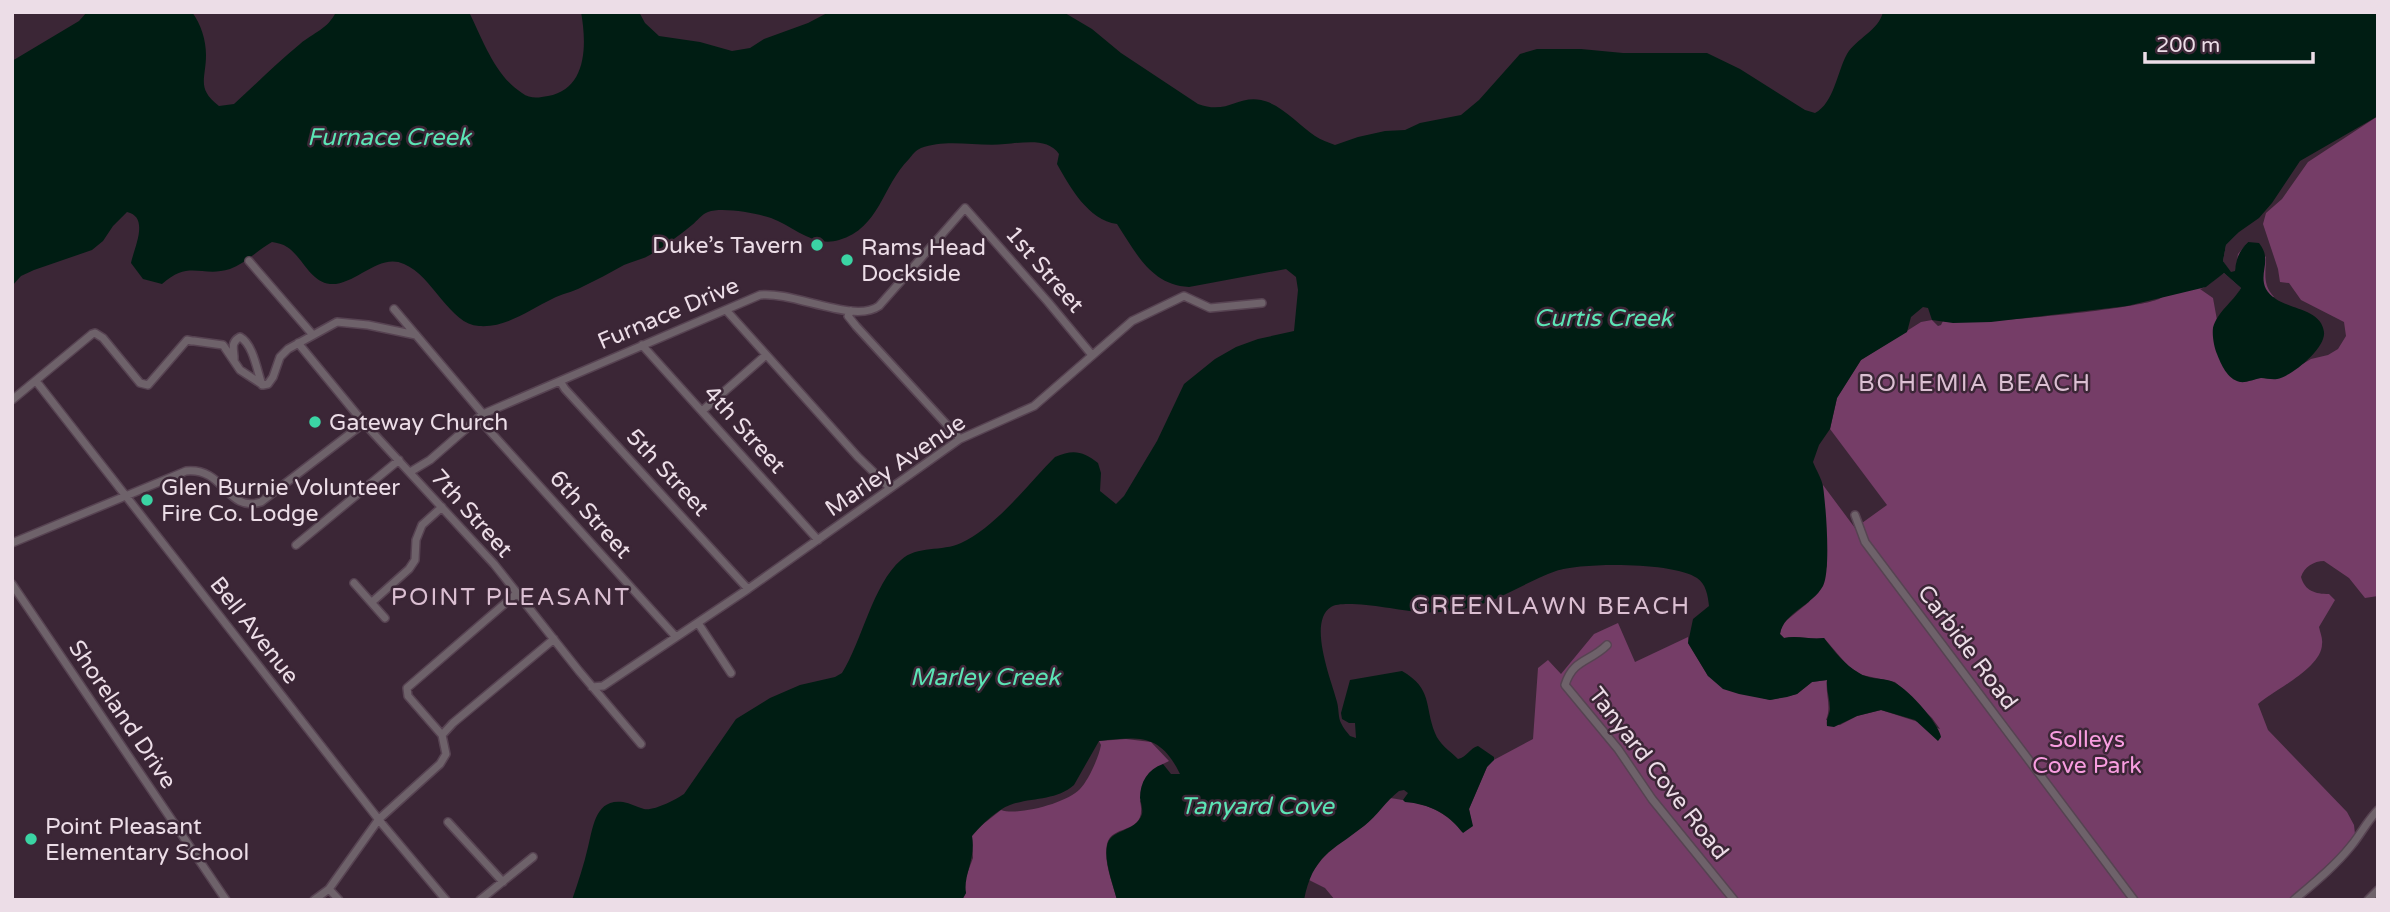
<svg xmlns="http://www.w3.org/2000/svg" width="2390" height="912" font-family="'Varela Round',sans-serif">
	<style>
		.green { fill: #753d67 }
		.water { fill: #001d13 }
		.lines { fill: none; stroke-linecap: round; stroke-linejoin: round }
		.minor-casing { stroke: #574352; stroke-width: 10 }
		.minor { stroke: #6e626a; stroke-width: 7 }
		.poi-dot { fill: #3bd4a4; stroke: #3b2636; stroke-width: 2.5 }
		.labels { text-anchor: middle; stroke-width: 5; stroke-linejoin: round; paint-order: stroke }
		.poi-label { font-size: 23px; fill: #ecdde7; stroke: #3b2636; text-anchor: start }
		.street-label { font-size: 23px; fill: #ecdde7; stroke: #3b2636 }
		.park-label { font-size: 23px; fill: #f89de0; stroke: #3b2636 }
		.water-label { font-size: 24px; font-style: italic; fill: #5ce4b5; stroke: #3b2636 }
		.neighbourhood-label { font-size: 24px; letter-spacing: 2px; fill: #dbbfd2; stroke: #3b2636 }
	</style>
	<rect width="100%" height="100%" fill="#3b2636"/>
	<!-- green -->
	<path class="green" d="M 2378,116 L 2378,596 L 2365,598 L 2349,578 L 2324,561 C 2314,561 2304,567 2301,577 C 2305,591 2315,594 2329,594 L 2335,600 L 2319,627 C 2320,632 2323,639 2322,644 C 2322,668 2274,690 2258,704 L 2268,730 L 2347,812 L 2354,825 L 2355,834 L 2339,854 L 2289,900 L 1335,900 L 1325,888 L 1309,880 L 1310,875 L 1328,851 L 1365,825 L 1390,798 C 1419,802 1444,808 1462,832 L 1472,826 L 1469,809 L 1487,767 L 1490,762 L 1533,739 L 1538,668 L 1548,660 L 1561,674 L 1594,634 L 1618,623 L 1635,662 L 1688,637 L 1688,643 L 1708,676 L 1755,696 L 1770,700 L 1797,694 L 1812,682 L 1827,680 C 1825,694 1832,706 1826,720 L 1840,725 L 1857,716 L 1881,710 L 1940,729 L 1932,718 L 1895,682 L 1862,675 L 1848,666 L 1824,638 C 1810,640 1798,635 1784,638 L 1780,634 L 1782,624 L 1809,602 L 1827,566 L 1823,485 L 1855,528 L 1887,505 L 1830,429 L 1837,398 L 1861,360 L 1921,322 L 1932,320 L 1938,326 L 1941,325 L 1943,321 C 1966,326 2144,309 2161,298 C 2186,281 2215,252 2239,232 L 2226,245 L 2223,261 L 2230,272 L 2235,272 L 2238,254 L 2248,242 L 2266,257 C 2266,273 2262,284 2274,297 L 2235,299 L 2241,288 L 2224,273 C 2215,278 2210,286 2200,289 L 2213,298 L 2217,320 L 2213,328 L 2263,378 L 2277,379 L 2311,359 L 2328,355 L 2338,349 L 2346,336 L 2344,322 L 2301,300 L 2289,283 L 2280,282 L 2278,269 L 2263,224 L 2266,213 L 2282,199 L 2308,162 Z
		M 1126,739 L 1151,742 L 1169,761 L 1163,764 L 1140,801 C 1148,836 1112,823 1107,844 C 1103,861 1113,884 1117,900 L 962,900 L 966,893 L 963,885 L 973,858 L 972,836 L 982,825 L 1001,810 C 1018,816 1067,803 1080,789 C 1088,781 1099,757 1101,745 L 1099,741 Z"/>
	<!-- water -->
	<path class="water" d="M 87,12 L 192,12 C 201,24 206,40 206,55 C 206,79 196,88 219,106 L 234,104 C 256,84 277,63 300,44 C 314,32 327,30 336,12 L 469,12 C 483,40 495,76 522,93 C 530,99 538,98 548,96 C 587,89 587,45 581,12 L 639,12 L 645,23 L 659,36 L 700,42 L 732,51 L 750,48 L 764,39 L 808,23 L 829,12 L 1065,13 L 1092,29 L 1121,53 L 1198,104 C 1227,115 1238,95 1261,100 C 1281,104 1299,125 1315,136 C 1321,140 1328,142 1335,145 L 1358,137 L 1385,131 L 1405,130 L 1420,123 L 1461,115 L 1479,100 L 1520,54 L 1537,49 L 1581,49 L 1623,53 L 1707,53 L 1740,69 L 1805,110 L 1815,113 C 1834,103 1837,72 1847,54 C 1857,38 1879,30 1883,12 L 2378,12 L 2378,116 L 2300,161 L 2272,203 L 2259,218 L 2239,232 L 2226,245 L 2223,261 L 2231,272 L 2235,271 C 2236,259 2239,251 2248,242 L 2259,243 C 2273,260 2258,273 2266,289 C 2278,311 2321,305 2324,332 C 2326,348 2292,376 2277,379 C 2272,380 2266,378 2261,378 C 2255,379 2246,383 2240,382 C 2227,379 2221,364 2217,354 C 2214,347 2212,335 2213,328 C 2217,312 2233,302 2241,288 L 2224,273 L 2206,287 L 2127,306 L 1991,322 L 1953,323 L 1932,320 L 1928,308 L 1923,307 L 1911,317 L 1907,332 L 1861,360 L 1837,398 L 1830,429 L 1819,445 L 1813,462 C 1816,470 1822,479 1823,487 C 1826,506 1831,570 1823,586 C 1812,606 1784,612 1780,634 L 1784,638 C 1798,635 1810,640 1824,638 C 1834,651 1845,665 1859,673 C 1868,679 1881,678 1891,681 C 1905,685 1939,723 1941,737 L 1938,741 L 1915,720 L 1881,710 L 1857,716 L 1834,727 L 1827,726 C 1826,719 1829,716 1830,709 C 1830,699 1826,689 1827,680 L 1812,682 L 1797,694 L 1787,697 L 1770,700 L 1739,694 L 1723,689 L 1708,676 L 1688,643 L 1693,619 L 1709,606 C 1708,596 1706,584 1697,578 C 1674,562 1582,562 1556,571 C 1525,582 1496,603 1463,609 C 1449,612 1430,613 1415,612 C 1399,610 1344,599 1331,607 C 1307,622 1332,682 1337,702 C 1339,709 1338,717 1341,723 C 1343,728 1347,732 1350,736 L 1356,738 L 1355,723 L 1349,723 L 1342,719 L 1341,713 L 1350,680 L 1402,671 C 1433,689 1424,705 1435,733 C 1439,744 1450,751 1458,759 C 1467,757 1470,748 1478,746 L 1494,757 L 1494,760 L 1487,767 L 1469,809 L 1473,826 L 1463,833 C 1448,813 1429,804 1405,802 L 1403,800 L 1408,793 L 1404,790 L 1399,791 C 1386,801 1377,816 1364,826 C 1331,852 1313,855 1304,900 L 1117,900 C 1113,884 1104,862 1107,846 C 1110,828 1136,833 1142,814 C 1143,809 1141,804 1140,798 C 1140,782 1148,769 1163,764 L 1171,774 L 1180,774 C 1160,733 1139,737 1099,741 L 1074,785 C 1056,801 1032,797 1010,805 C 998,809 980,826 972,836 C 976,860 963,875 966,893 L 962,900 L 572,900 C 578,882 584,865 588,847 C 593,828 595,798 623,802 C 630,803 637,807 644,809 C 654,811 675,800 684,794 L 736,719 L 770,698 L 800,685 L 835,677 L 842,673 C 862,641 873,584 901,560 C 917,545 942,552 961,543 C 996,527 1028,484 1055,457 C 1073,449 1083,451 1098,463 L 1101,473 L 1100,491 L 1116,504 L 1124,496 L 1157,441 L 1184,384 L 1215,359 L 1236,347 L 1258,339 L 1294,331 L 1298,290 L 1296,277 L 1286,269 L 1189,287 C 1151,285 1136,253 1117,224 C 1088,220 1070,187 1057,164 L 1059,154 C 1048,137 1022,143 1005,144 C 978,147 947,138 921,148 C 916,150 912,155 909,159 C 882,186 880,228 839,240 C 814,248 793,226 771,218 C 756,213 722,207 708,212 C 702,214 697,221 692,225 C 680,235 666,245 653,253 C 645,259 633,261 624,265 C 610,273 596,280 582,287 C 573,292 561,294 552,299 C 529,310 506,328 479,326 C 450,325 433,276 404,264 C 379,252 355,286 330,284 C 310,282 302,256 287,247 C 283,244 277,243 272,242 C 258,250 244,264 230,269 C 201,278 190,259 162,284 L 143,279 L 131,263 C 134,248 150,217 127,212 L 113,226 L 103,241 L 92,250 L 34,270 L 21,276 L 12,286 L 12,61 L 79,21 Z"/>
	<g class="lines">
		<!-- minor casing -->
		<g class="minor-casing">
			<path id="minor" d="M 249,261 L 313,335
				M 394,309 L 483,414
				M 726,310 L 858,457 L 889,487
				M 851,311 L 848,316 L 856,326 L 960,439
				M 194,341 L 223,345 L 240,370 L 263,385 L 268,384 L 273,377 L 280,357 L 288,349 L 337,322 L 368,325 L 416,335
				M 298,343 L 364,423 L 494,564 L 579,671 L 641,744
				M 642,345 L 818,540
				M 234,361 C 235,351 229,343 240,337 C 253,344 257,370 262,385
				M 36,381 L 383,825 L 446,900
				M 560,381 L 565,389 L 748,589
				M 12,400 L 92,334 L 95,333 L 103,338 L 140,383 L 148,385 L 187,340 L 192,341
				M 702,411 L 766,355
				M 478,418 L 676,637
				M 410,472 L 430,460 L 483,414 L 760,295 C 793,291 854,324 879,306 L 965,208 L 1048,302 L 1092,355
				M 1855,515 L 1865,542 L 2134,900
				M 12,543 L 186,471 C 225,467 226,513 261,502 L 364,423
				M 296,545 L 399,460
				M 354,583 L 385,618
				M 12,584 L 226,900
				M 372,602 L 409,569 L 415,560 L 416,540 L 422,525 L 442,507
				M 698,623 L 731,673
				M 1607,645 C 1590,662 1573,659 1565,685 L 1618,749 L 1652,799 L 1734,900
				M 592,687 L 603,686 L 748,589 L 960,439 L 1034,406 L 1132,321 L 1184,296 L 1210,308 L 1262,303
				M 442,735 L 408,696 L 407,688 L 517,593
				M 442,735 L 453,723 L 554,639
				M 448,822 L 503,882
				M 329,889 L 339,900
				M 314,900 L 329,889 L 379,819 L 440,764 L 446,754 L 442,735
				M 480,900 L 533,857
				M 2294,900 C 2314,883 2335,866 2351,846 C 2361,834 2367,821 2378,810
				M 2368,900 L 2378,890"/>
		</g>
		<!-- minor -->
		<use href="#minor" class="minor"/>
	</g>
	<!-- markers -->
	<g class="poi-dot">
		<circle cx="817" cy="245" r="7"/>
		<circle cx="847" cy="260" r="7"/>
		<circle cx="315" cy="422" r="7"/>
		<circle cx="147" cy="500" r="7"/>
		<circle cx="31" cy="839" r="7"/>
	</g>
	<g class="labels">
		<!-- poi labels -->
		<g class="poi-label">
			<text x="803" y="253" text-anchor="end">Duke’s Tavern</text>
			<text x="861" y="255">Rams Head<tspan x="861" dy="26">Dockside</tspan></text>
			<text x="329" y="430">Gateway Church</text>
			<text x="161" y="495">Glen Burnie Volunteer<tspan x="161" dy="26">Fire Co. Lodge</tspan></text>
			<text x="45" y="834">Point Pleasant<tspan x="45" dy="26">Elementary School</tspan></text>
		</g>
		<!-- street labels -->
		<g class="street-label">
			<text transform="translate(1045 269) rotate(49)" y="8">1st Street</text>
			<text transform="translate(668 313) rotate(-23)" y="8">Furnace Drive</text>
			<text transform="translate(745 429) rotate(48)" y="8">4th Street</text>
			<text transform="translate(895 465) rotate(-34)" y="8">Marley Avenue</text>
			<text transform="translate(668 472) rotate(47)" y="8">5th Street</text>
			<text transform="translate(472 513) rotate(48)" y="8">7th Street</text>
			<text transform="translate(591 514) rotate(48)" y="8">6th Street</text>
			<text transform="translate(255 630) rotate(52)" y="8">Bell Avenue</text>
			<text transform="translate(1968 647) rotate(53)" y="8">Carbide Road</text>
			<text transform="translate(123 714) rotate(56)" y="8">Shoreland Drive</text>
			<text transform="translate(1659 773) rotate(52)" y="8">Tanyard Cove Road</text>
		</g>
		<!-- park labels -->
		<g class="park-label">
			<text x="2087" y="747">Solleys<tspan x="2087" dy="26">Cove Park</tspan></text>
		</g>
		<!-- water labels -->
		<g class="water-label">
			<text x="389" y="145">Furnace Creek</text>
			<text x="1603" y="326">Curtis Creek</text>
			<text x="985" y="685">Marley Creek</text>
			<text x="1257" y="814">Tanyard Cove</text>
		</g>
		<!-- neighbourhood labels -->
		<g class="neighbourhood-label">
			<text x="1975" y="391">BOHEMIA BEACH</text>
			<text x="511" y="605">POINT PLEASANT</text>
			<text x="1551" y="614">GREENLAWN BEACH</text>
		</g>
	</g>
	<!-- border -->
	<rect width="2390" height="912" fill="none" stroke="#ecdde7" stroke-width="28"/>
	<!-- scale -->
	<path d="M2145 52v10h168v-10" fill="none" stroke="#ecdde7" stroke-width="3.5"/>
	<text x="2156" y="52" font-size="21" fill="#ecdde7" stroke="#3b2636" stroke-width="5" paint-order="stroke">200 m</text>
</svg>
